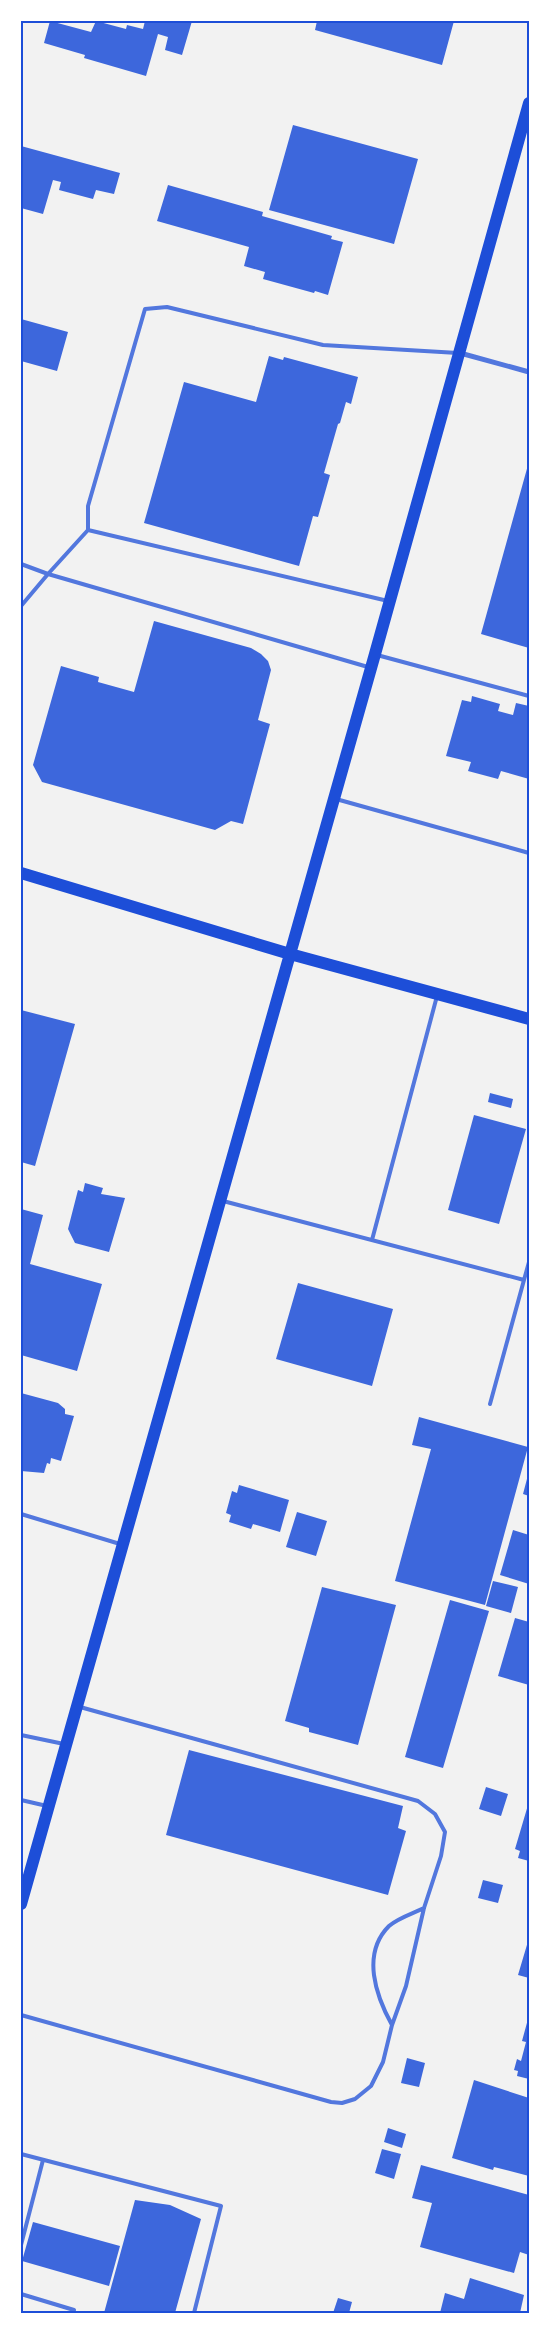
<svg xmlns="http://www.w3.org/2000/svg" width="550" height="2334" font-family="'Archivo Narrow',sans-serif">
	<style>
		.building { fill: #3d67dc }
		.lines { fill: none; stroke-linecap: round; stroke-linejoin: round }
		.service { stroke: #5277de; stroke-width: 4 }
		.minor { stroke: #5277de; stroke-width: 5 }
		.primary { stroke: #1d4ed8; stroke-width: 12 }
		.neatline { fill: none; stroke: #1d4ed8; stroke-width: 2 }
	</style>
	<rect width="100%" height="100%" fill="#f2f2f2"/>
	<!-- building -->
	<path class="building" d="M 50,21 L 91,32 L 96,21 L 126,29 L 127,25 L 143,29 L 145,21 L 192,21 L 182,55 L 165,50 L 168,37 L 158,34 L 146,76 L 84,58 L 85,55 L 44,43 Z
		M 317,21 L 454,21 L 442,65 L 315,30 Z
		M 293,125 L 418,159 L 394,244 L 269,210 Z
		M 21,146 L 120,173 L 114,194 L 96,190 L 93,199 L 59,190 L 61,182 L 53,180 L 43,214 L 21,208 Z
		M 168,185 L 263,212 L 262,216 L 332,236 L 331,239 L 343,242 L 328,295 L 315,291 L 314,293 L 263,279 L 265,272 L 244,266 L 249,247 L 157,221 Z
		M 21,319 L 68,332 L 57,371 L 21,361 Z
		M 269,356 L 283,360 L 284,357 L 358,377 L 351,404 L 346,402 L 340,423 L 338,424 L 324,473 L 330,475 L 318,517 L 313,516 L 299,566 L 144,523 L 184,382 L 256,402 Z
		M 528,465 L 529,465 L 529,648 L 481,634 Z
		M 154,621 L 251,648 L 261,654 L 268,661 L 271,670 L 258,720 L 270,724 L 243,824 L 231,821 L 215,830 L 42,782 L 33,765 L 61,666 L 99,677 L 98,682 L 134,692 Z
		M 472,696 L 500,704 L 498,711 L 513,715 L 516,703 L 529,706 L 529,779 L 501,771 L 498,779 L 468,771 L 471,762 L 446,756 L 462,700 L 471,702 Z
		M 21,1010 L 75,1024 L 35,1166 L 21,1162 Z
		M 490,1093 L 513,1099 L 511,1108 L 488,1102 Z
		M 474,1115 L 526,1129 L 499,1224 L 448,1210 Z
		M 85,1183 L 103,1188 L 101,1194 L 125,1198 L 109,1252 L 75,1243 L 68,1229 L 78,1190 L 83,1192 Z
		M 21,1209 L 43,1215 L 30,1264 L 102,1284 L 77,1371 L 21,1355 Z
		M 298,1283 L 393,1309 L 372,1386 L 276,1359 Z
		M 21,1393 L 58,1403 L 65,1409 L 65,1414 L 74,1416 L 61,1461 L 51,1458 L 50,1464 L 47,1463 L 44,1473 L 21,1471 Z
		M 419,1417 L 528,1447 L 485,1605 L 395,1581 L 431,1449 L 412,1445 Z
		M 528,1475 L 529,1475 L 529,1496 L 523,1494 Z
		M 239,1485 L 289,1500 L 280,1532 L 253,1524 L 251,1529 L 229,1522 L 231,1515 L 226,1513 L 232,1491 L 237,1493 Z
		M 297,1512 L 327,1521 L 316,1556 L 286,1547 Z
		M 513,1530 L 529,1535 L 529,1584 L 500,1575 Z
		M 493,1581 L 518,1587 L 511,1613 L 486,1606 Z
		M 322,1587 L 396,1605 L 358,1745 L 309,1732 L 309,1728 L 285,1721 Z
		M 450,1600 L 489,1611 L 443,1768 L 405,1757 Z
		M 515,1618 L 529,1622 L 529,1685 L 498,1676 Z
		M 189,1750 L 403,1806 L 398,1828 L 406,1831 L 388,1895 L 166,1835 Z
		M 486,1787 L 508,1794 L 501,1816 L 479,1809 Z
		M 528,1805 L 529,1805 L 529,1861 L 518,1858 L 520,1851 L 515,1849 Z
		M 483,1880 L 503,1885 L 498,1903 L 478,1898 Z
		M 529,1938 L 529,1978 L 518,1975 Z
		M 528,2019 L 529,2019 L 529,2079 L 517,2076 L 518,2071 L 514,2070 L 517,2059 L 521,2061 L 526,2042 L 522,2041 Z
		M 407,2058 L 425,2063 L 419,2087 L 401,2083 Z
		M 474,2080 L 529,2098 L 529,2176 L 494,2167 L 493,2170 L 452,2158 Z
		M 388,2128 L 406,2134 L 402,2148 L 384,2142 Z
		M 382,2149 L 401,2154 L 394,2179 L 375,2173 Z
		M 421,2165 L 529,2195 L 529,2255 L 520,2252 L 514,2273 L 420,2247 L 432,2203 L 412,2198 Z
		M 135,2200 L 170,2205 L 201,2219 L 175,2313 L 104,2313 Z
		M 33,2222 L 120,2246 L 109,2286 L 22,2261 Z
		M 470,2278 L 524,2295 L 520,2313 L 440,2313 L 445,2293 L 464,2299 Z
		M 338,2298 L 352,2302 L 349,2313 L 333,2313 Z"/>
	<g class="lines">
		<!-- service -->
		<path class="service" d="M 88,530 L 388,601
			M 21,564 L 48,574 L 88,530 L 88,506 L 145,309 L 167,307 L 323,345 L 458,353
			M 21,606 L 48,574 L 368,667
			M 377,655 L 529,696
			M 336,799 L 529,853
			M 223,1201 L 524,1280 L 529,1262
			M 372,1240 L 437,996
			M 490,1404 L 524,1280
			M 21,1514 L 120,1544
			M 21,1735 L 64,1744
			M 21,1800 L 47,1806
			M 21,2015 L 331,2102 L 342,2103 L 355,2099 L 371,2086 L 383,2062 L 392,2025 L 406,1986 L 424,1908 L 441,1856 L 445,1832 L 435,1814 L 418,1801 L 80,1707
			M 392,2025 C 376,1996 361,1954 389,1926 C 398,1918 414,1913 424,1908
			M 21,2154 L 221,2206 L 194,2313
			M 21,2245 L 43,2160
			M 21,2294 L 74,2310 L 73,2313"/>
		<!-- minor -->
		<path class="minor" d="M 460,353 L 529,372"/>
		<!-- primary -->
		<path class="primary" d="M 21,873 L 290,954 L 529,1019
			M 21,1904 L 375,654 L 529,103"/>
	</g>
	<!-- border -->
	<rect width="550" height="2334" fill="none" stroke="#ffffff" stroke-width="45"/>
	<rect x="22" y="22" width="506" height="2290" class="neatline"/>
</svg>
